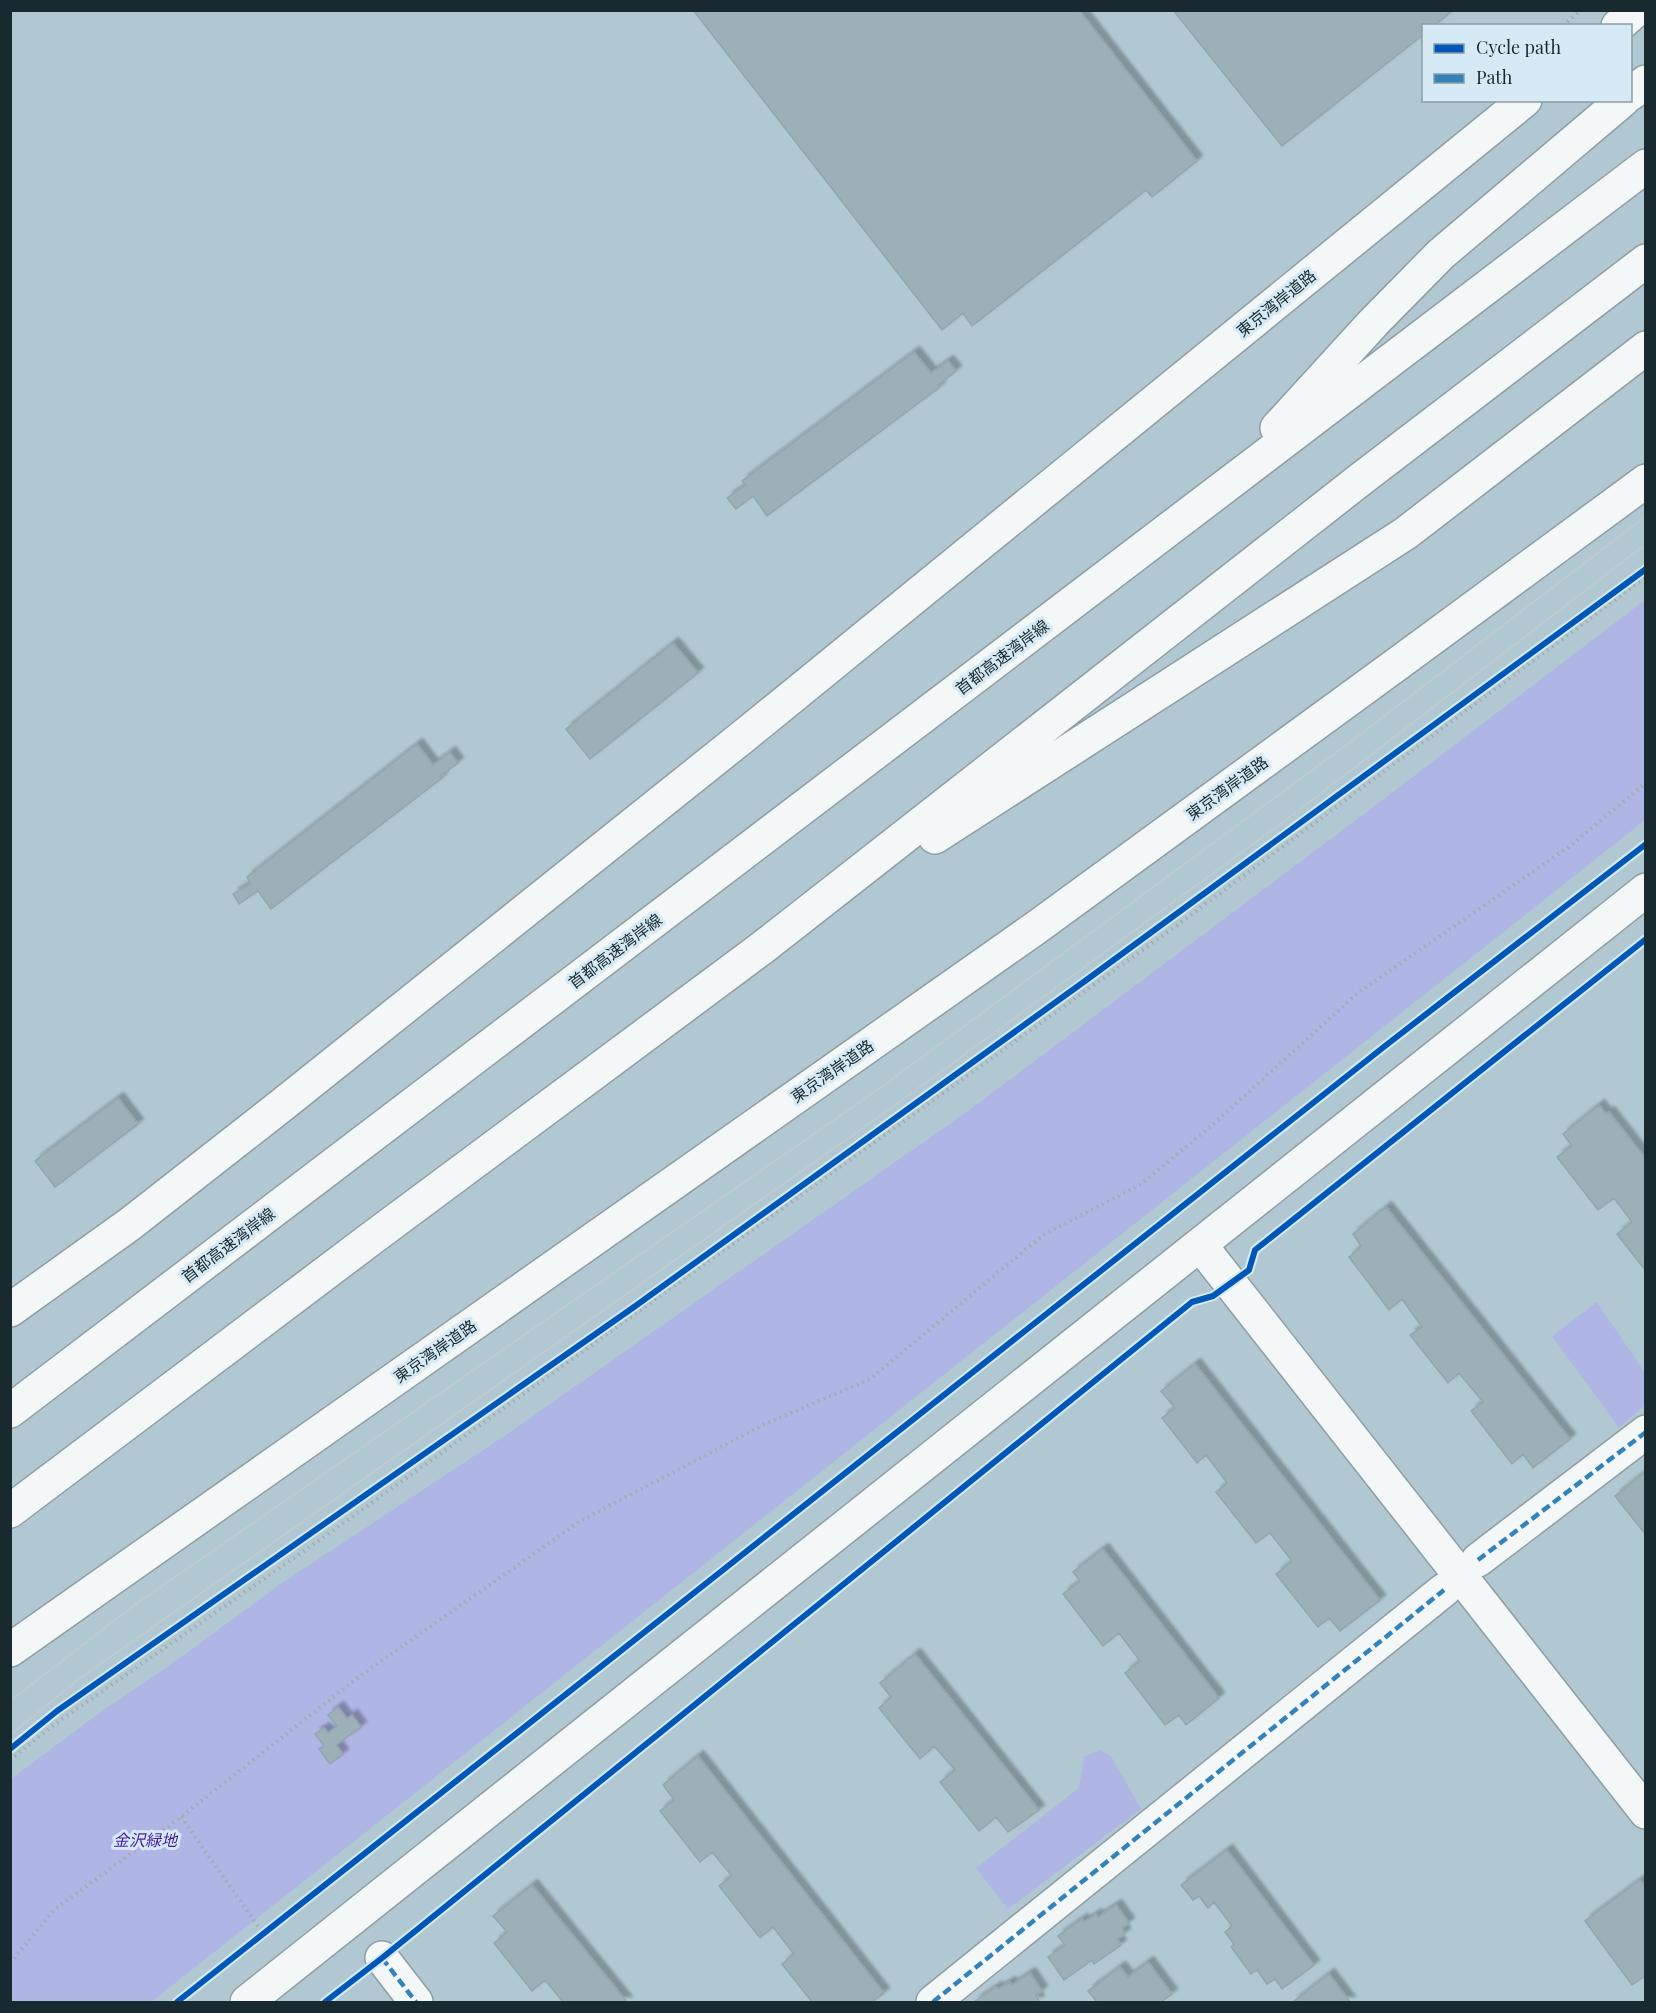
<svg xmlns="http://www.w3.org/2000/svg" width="1656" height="2013" font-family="'Playfair Display','Noto Sans JP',serif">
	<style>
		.green { fill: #afb5e5 }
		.building { fill: #9eb0b7; stroke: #93a5ad; stroke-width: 1.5; filter: url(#shadow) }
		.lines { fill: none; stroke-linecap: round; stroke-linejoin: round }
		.minor-casing { stroke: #8c9ea5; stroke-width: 36 }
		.highway-casing { stroke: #8c9ea5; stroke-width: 36 }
		.path { stroke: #a2aaaf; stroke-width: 4; stroke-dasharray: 1.5 4.5; stroke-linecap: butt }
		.minor { stroke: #f3f7f8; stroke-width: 33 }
		.highway { stroke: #f3f7f8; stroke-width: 33 }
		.tram { stroke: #c3cacc; stroke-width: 1.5 }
		.quiet { stroke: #3383ba; stroke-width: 4.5; stroke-dasharray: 9 4.5; stroke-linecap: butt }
		.cycleway-casing { stroke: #d5eaf4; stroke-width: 10 }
		.cycleway { stroke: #0057b8; stroke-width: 6 }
		.labels { text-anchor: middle; stroke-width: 6; stroke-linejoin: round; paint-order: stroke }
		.street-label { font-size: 16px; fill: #182930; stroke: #d5eaf4 }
		.park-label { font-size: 16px; font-style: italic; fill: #4619a3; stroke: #d5eaf4 }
	</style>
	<defs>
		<filter id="shadow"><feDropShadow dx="5.5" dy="-5.5" stdDeviation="1.5" flood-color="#0004"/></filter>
	</defs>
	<rect width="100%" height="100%" fill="#b1c8d2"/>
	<!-- green -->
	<path class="green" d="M 1645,600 L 1645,820 L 151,2002 L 11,2002 L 11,1779 L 98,1714 L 180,1658 L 282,1583 L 503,1437 L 968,1111 L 1368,811 Z
		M 1597,1302 L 1645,1373 L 1645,1405 L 1619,1428 L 1552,1336 Z
		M 1100,1750 L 1111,1756 L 1141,1809 L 1008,1909 L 976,1868 L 1079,1788 L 1084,1757 Z"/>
	<!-- building -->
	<path class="building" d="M 693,10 L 1079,10 L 1197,161 L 1152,197 L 1146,190 L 972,326 L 963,313 L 942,330 Z
		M 1173,10 L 1453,10 L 1434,26 L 1424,26 L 1424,34 L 1282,146 Z
		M 914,352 L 931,373 L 948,361 L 956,371 L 938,385 L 940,387 L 767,516 L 753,496 L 736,509 L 727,498 L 746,485 L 742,481 Z
		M 673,643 L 698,673 L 590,759 L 566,729 Z
		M 417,744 L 433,765 L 450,752 L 458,763 L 440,776 L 442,778 L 271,909 L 258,891 L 239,904 L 233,894 L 250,884 L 247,877 Z
		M 118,1098 L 138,1124 L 55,1187 L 35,1161 Z
		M 1599,1105 L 1606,1114 L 1609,1112 L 1646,1159 L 1646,1271 L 1617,1234 L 1632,1222 L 1614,1198 L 1598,1210 L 1557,1157 L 1572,1146 L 1563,1134 Z
		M 1386,1207 L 1570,1439 L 1533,1468 L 1523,1454 L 1512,1464 L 1471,1411 L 1483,1402 L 1459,1373 L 1448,1383 L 1410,1335 L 1422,1327 L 1402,1299 L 1389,1310 L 1349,1257 L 1361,1246 L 1353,1234 Z
		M 1195,1364 L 1380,1600 L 1340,1631 L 1329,1618 L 1318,1627 L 1276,1574 L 1292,1561 L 1270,1533 L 1256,1543 L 1216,1492 L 1227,1483 L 1206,1455 L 1197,1463 L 1162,1418 L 1175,1408 L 1161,1391 Z
		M 1646,1471 L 1646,1535 L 1615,1496 Z
		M 1103,1549 L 1219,1698 L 1186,1725 L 1179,1715 L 1165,1725 L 1125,1673 L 1140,1661 L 1119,1633 L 1103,1646 L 1063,1594 L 1080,1581 L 1073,1572 Z
		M 915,1654 L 1039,1810 L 1008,1832 L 996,1817 L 979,1831 L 940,1782 L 955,1770 L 934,1746 L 920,1759 L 879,1708 L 891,1697 L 880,1683 Z
		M 338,1707 L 347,1719 L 352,1715 L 361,1727 L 336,1745 L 343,1754 L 330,1764 L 319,1749 L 324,1746 L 315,1734 L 324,1728 L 328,1733 L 337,1726 L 328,1715 Z
		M 698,1756 L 884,1993 L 872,2002 L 812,2002 L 782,1964 L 794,1954 L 773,1927 L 760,1938 L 719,1886 L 732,1876 L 712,1852 L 700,1862 L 660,1811 L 674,1800 L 663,1785 Z
		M 1227,1850 L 1314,1965 L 1282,1989 L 1275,1979 L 1267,1984 L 1257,1970 L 1251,1974 L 1231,1947 L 1234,1944 L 1225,1932 L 1232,1926 L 1214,1902 L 1208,1908 L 1199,1896 L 1193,1900 L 1181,1885 Z
		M 1640,1880 L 1646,1887 L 1646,1975 L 1632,1985 L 1585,1921 Z
		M 532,1885 L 627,2002 L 563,2002 L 545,1980 L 532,1991 L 494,1943 L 507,1932 L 493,1916 Z
		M 1116,1905 L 1129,1923 L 1122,1928 L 1125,1934 L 1117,1939 L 1121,1945 L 1094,1964 L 1092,1960 L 1064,1980 L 1048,1957 L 1065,1945 L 1058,1936 L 1082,1919 L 1084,1922 L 1096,1914 L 1098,1917 Z
		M 1148,1962 L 1172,1994 L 1161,2002 L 1097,2002 L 1088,1991 L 1120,1967 L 1128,1977 Z
		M 1030,1973 L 1042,1991 L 1036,1996 L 1039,2001 L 1038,2002 L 974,2002 L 996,1987 L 998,1989 L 1010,1982 L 1012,1985 Z
		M 1329,1974 L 1350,2002 L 1293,2002 Z"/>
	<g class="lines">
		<!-- minor casing -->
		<g class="minor-casing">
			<path id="minor" d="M 1201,1246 L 1646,1812
				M 1478,1560 L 1646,1432
				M 382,1958 L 416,2002
				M 247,2002 L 1646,890
				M 933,2002 L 1444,1590"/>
		</g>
		<!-- highway casing -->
		<g class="highway-casing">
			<path id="highway" d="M 1618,26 L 1636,10
				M 1630,94 L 1646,82
				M 1277,428 L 1374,322 L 1441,254 L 1623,100
				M 935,837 L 1406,533 L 1646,348
				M 10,1310 L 130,1224 L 282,1105 L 745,735 L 1525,100
				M 10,1411 L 1646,166
				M 10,1511 L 368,1241 L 762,948 L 1361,479 L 1646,261
				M 10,1650 L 1037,927 L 1400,662 L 1646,481"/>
		</g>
		<!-- path -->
		<path class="path" d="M 1563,26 L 1581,10
			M 10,1760 L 51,1727 L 324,1537 L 1176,926 L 1646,577
			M 181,1817 L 263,1933
			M 10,1963 L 54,1910 L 181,1817 L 360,1676 L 582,1520 L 765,1424 L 870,1379 L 1043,1235 L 1140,1185 L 1211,1126 L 1359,992 L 1570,846 L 1646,783"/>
		<!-- minor -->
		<use href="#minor" class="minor"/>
		<!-- highway -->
		<use href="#highway" class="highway"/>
		<!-- tram -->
		<path class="tram" d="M 10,1701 L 132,1607 L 880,1088 L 1345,746 L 1646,516
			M 10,1735 L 79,1679 L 887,1111 L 1290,817 L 1646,544"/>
		<!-- quiet -->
		<path class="quiet" d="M 1478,1560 L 1646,1432
			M 382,1958 L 416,2002
			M 933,2002 L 1444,1590"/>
		<!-- cycleway casing -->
		<g class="cycleway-casing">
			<path id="cycleway" d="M 10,1749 L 57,1711 L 634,1307 L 1085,981 L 1646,569
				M 177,2002 L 1385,1046 L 1646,844
				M 325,2002 L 382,1958 L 1192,1302 L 1213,1296 L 1249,1270 L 1255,1250 L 1646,939"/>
		</g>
		<!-- cycleway -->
		<use href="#cycleway" class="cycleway"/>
	</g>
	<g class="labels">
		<!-- street labels -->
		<g class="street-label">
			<text transform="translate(1276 303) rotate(-39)" y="6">東京湾岸道路</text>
			<text transform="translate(1002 657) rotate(-37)" y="6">首都高速湾岸線</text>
			<text transform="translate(1227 788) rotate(-36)" y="6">東京湾岸道路</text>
			<text transform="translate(615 951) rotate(-37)" y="6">首都高速湾岸線</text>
			<text transform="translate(832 1071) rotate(-35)" y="6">東京湾岸道路</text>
			<text transform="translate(228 1245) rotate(-37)" y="6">首都高速湾岸線</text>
			<text transform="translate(435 1351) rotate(-35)" y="6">東京湾岸道路</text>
		</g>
		<!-- park labels -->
		<g class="park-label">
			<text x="145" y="1846">金沢緑地</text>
		</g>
	</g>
	<!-- border -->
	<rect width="1656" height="2013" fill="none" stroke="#182930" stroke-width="24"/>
	<!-- legend -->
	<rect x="1422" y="24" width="210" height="78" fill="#d5eaf4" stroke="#899da6" stroke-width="1.5"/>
	<rect x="1434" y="44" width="30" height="9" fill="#0057b8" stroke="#899da6" stroke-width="1.5"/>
	<text x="1476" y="54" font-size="18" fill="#182930">Cycle path</text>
	<rect x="1434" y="74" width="30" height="9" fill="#3383ba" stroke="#899da6" stroke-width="1.5"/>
	<text x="1476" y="84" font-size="18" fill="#182930">Path</text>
</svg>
